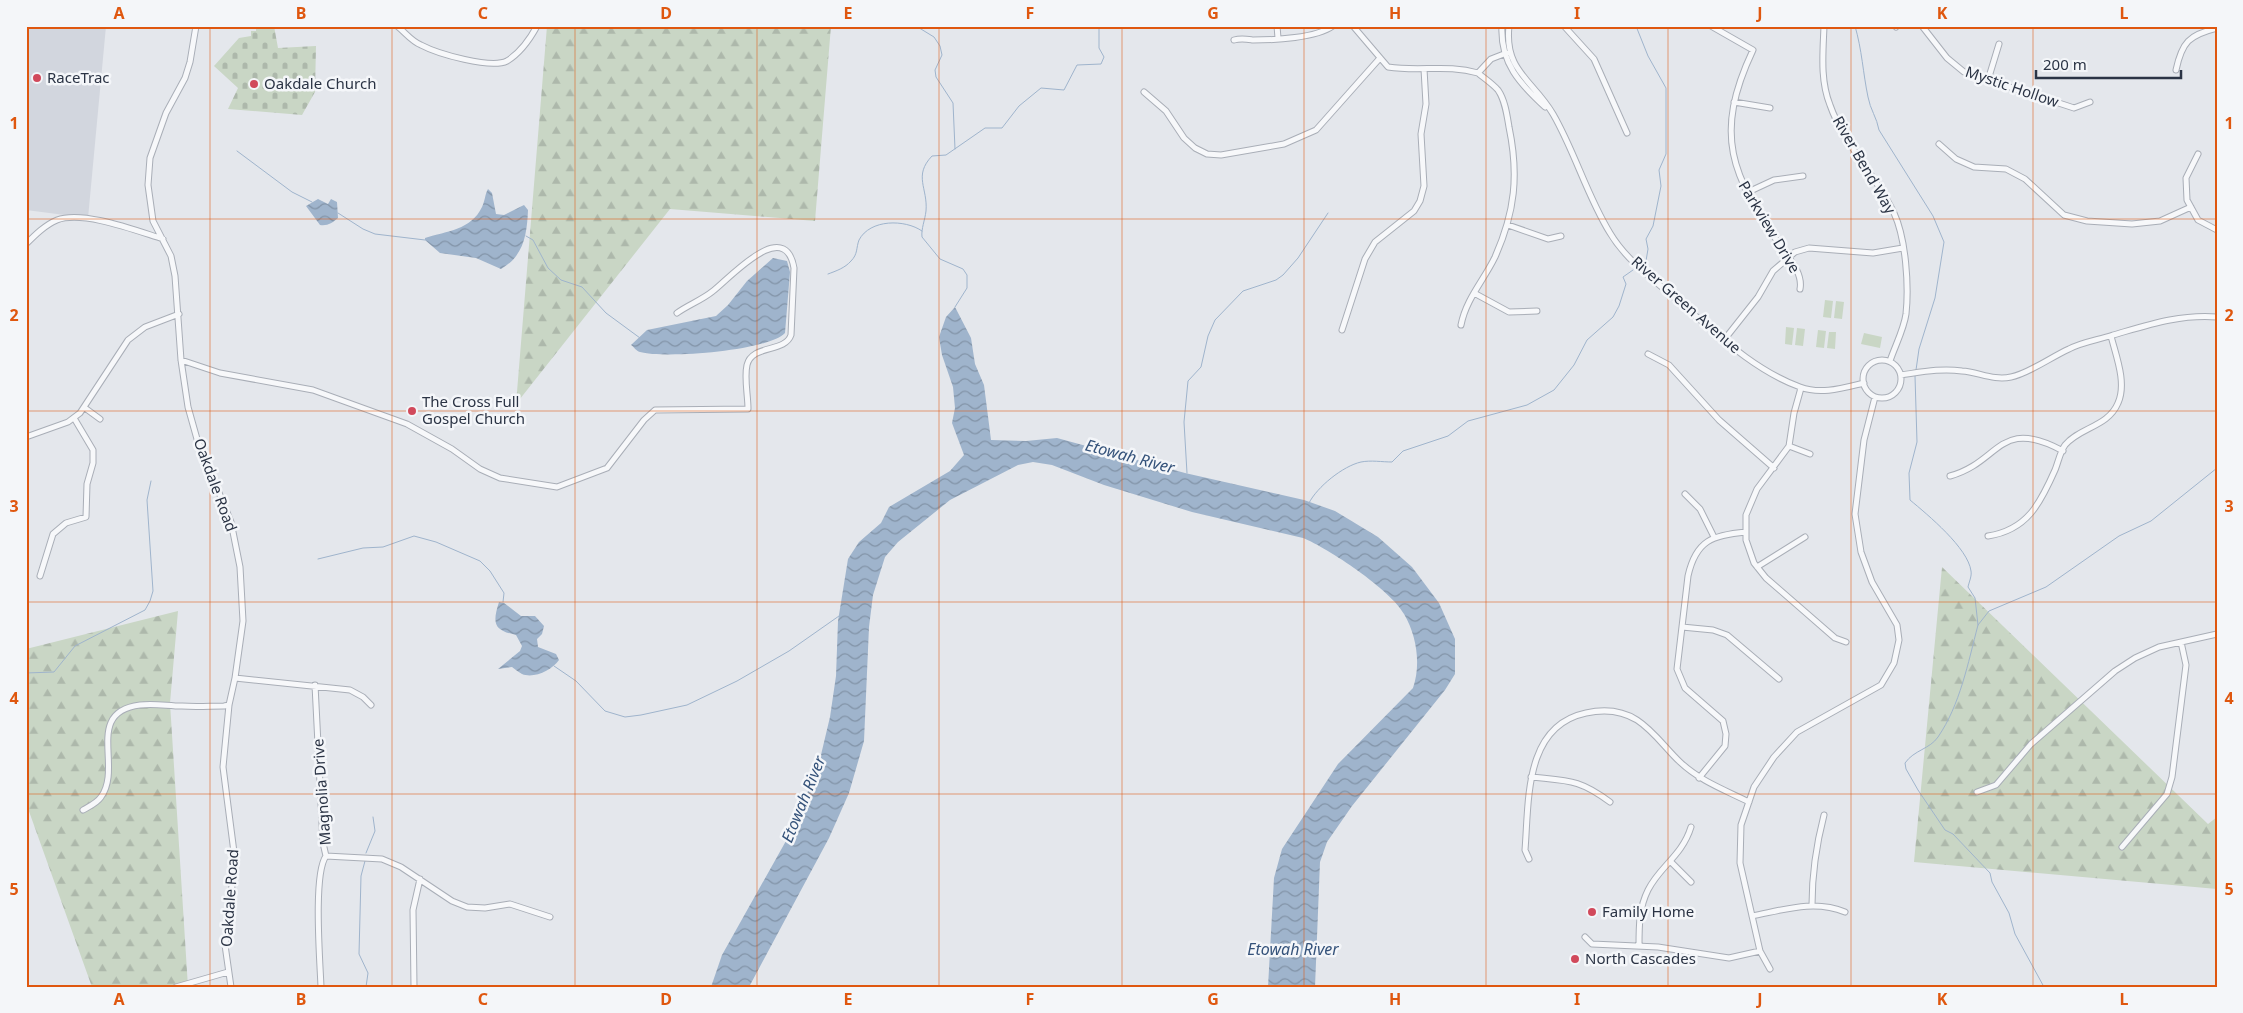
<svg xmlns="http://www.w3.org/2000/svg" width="2243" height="1013" font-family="'Noto Sans',sans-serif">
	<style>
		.built { fill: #d2d6de }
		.forest { fill: url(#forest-firs) }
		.cemetery { fill: url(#cemetery-stones) }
		.green { fill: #c9d6c5 }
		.water { fill: url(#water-waves) }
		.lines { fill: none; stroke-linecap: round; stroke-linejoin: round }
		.stream { stroke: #9fb4cc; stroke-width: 1 }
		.minor-casing { stroke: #a9aeb7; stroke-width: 7 }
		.minor { stroke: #f7f8fa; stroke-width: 5 }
		.grid { fill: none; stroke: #df570f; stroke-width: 1; stroke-opacity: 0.55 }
		.poi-dot { fill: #d1495b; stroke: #f4f6f9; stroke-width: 2 }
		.labels { text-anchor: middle; stroke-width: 5; stroke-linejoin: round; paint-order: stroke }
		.poi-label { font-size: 15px; fill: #2b3445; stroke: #f4f6f9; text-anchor: start }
		.street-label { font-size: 15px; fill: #2b3445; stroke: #f4f6f9 }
		.water-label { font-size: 16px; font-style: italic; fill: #34527a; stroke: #f4f6f9 }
		.neatline { fill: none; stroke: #df570f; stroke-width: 2 }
		.grid-label { font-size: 16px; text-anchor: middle; font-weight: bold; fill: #df570f }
	</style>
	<defs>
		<pattern id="forest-firs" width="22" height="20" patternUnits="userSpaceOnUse" patternTransform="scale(1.25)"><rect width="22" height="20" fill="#c9d6c5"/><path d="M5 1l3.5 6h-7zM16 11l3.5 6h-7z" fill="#adb8ab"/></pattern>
		<pattern id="cemetery-stones" width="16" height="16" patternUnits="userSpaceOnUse" patternTransform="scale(1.25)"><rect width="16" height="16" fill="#c9d6c5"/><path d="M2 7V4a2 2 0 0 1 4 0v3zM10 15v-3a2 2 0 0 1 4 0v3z" fill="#adb8ab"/></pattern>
		<pattern id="water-waves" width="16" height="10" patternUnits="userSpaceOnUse" patternTransform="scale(1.25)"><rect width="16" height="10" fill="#9fb4cc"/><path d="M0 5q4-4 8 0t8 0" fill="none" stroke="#8293a7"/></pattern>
	</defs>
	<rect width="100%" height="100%" fill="#e4e7ec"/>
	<!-- built -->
	<path class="built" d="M 26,26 L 106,26 L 88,218 L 26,210 Z"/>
	<!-- forest -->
	<path class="forest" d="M 547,26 L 831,26 L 815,221 L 670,209 L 516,404 Z
		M 1942,567 L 2208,824 L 2217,817 L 2217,889 L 1914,862 Z
		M 178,611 L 170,703 L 188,987 L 92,987 L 26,803 L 26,649 Z"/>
	<!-- cemetery -->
	<path class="cemetery" d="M 256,26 L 274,26 L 278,48 L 316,46 L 315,92 L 302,115 L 228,109 L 238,88 L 214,66 L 239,38 L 251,36 L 251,31 L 256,31 Z"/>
	<!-- green -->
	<path class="green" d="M 1825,300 L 1833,301 L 1831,318 L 1823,317 Z
		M 1836,301 L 1844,302 L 1842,319 L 1834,318 Z
		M 1786,327 L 1794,328 L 1792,345 L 1785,344 Z
		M 1797,328 L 1805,329 L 1803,346 L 1795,345 Z
		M 1818,330 L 1826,331 L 1824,348 L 1816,347 Z
		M 1829,332 L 1836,332 L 1835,349 L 1827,348 Z
		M 1864,333 L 1882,337 L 1880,348 L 1861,344 Z"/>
	<!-- water -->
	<path class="water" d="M 488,189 L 492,193 L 496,214 L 504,215 L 524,205 L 528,210 C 527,234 524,256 501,269 L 476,258 L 440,253 L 425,240 L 425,238 C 447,231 471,230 482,207 C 485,201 485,194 488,189 Z
		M 318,199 L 328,204 L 331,199 L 337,202 L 338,218 C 332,223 328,226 320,225 L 306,206 Z
		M 773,258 L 787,261 L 790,272 L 785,333 C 768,351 665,359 640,352 C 636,351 634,347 631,345 L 647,330 L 716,316 L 728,305 L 747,281 Z
		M 955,307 L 971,338 L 975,364 L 984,385 L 991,440 L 1026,441 L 1057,438 L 1185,473 L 1304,500 L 1335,511 L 1378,537 L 1412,567 L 1439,603 L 1455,639 L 1455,674 L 1445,690 L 1352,806 L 1327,842 L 1320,862 L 1315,987 L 1268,987 L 1274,878 L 1282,849 L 1338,764 L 1413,688 C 1421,665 1417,636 1404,614 C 1391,590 1328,548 1303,538 L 1192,512 L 1104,485 L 1052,465 L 1033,462 L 1018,465 L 950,500 L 898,542 L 885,557 L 873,595 L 869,627 L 864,741 L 849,793 L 829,838 L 749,987 L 711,987 L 722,955 L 796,823 L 820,759 L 830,717 L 836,676 L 838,621 L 848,559 L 859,542 L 881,523 L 889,507 L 950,471 L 964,455 L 952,423 L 955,408 L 953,387 L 942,355 L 939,337 L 946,317 Z
		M 499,602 L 504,603 L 521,616 L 535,616 L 544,626 L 542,634 L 537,639 L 538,647 L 556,654 L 559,660 C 552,670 534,679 522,674 C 518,672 515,669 512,667 L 498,669 L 520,651 L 522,646 L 516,635 C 494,630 492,624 499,602 Z"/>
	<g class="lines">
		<!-- stream -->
		<path class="stream" d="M 916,26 L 934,37 L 940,46 L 942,55 L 935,70 L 936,77 L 953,103 L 955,149
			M 1636,26 L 1648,56 L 1666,88 L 1666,154 L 1659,170 L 1661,186 L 1653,226 L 1646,239 L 1648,249 L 1646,261
			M 1855,26 C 1862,50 1863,73 1868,97 C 1870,109 1877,118 1879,130 L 1933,216 L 1944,242 L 1935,298 L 1919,349 L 1916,370
			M 237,151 L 292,192 L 312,202
			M 338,213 L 363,229 L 375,234 L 425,240
			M 526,236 L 533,240 L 548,268 L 561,280 L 582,287 L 606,313 L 640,338
			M 828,274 C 836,271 845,268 851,261 C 858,254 856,248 859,240 C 870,219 905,219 922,231
			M 955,307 L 967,288 L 967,275 L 963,269 L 940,259 L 922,237 C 921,229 925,220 926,211 C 928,188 913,176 932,156 L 946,155 L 985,128 L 1002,128 L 1019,106 L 1041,88 L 1064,90 L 1077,65 L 1101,64 L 1104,57 L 1099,48 L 1099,26
			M 1915,376 L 1917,442 L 1909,473 L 1910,500 C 1928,515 1968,548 1971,571 C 1972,576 1969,582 1968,587 L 1975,598 L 1978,625
			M 1187,473 L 1184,422 L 1188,381 L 1201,367 L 1208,336 L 1215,320 L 1243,291 L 1276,280 L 1283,275 L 1298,258 L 1328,213
			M 1309,503 C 1317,487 1343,466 1361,462 C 1371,460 1382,462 1392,462 L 1403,451 L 1448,436 L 1468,421 L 1527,405 L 1554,390 L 1574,365 L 1587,340 L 1613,317 L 1619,306 L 1626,284 L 1623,277 L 1633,270
			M 318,559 L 363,548 L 383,547 L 414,536 L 436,542 L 480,561 L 490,571 L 504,593 L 503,602
			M 554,666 L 576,681 L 605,711 L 625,717 L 641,715 L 687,705 L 737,681 L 789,651 L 839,616
			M 26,673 L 54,672 L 75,646 L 145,610 L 150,601 L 153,591 L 147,500 L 151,481
			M 366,853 L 375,831 L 373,817
			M 365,861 L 361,876 L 359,954 L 368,973 L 366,987
			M 2044,987 L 2015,934 L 2009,913 L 1992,882 L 1990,873 L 1953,834 L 1945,830 L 1918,790 L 1906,769 L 1905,763 C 1914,750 1930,749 1938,737 C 1960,705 1968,663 1978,625 L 1989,611 L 2046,587 L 2119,536 L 2151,521 L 2217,468"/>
		<!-- minor casing -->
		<g class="minor-casing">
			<path id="minor" d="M 196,26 L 190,62 L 185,78 L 166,113 L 150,158 L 148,185 L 153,221 L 171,256 L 175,276 L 181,360 L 188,407 L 197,439 L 231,522 L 240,567 L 243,621 L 235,678 L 229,705 L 223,767 L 235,860 L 225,945 L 231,987
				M 397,26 C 405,32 411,41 421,45 C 438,54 491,69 507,61 C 520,53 530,39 537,26
				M 1277,26 L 1278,38
				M 1353,26 L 1388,67 C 1420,72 1447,64 1478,73 L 1491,59 L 1509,52
				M 1502,26 C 1500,63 1520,84 1545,107
				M 1509,26 C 1504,71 1533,80 1553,114 C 1575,152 1587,196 1610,233 C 1626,260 1654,280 1677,300 C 1715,332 1753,370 1800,387 C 1821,395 1843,388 1864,383
				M 1564,26 L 1594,59 L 1627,133
				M 1711,26 L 1753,50 C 1713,135 1731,175 1782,248 C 1790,259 1803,274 1800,289
				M 1824,26 C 1823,53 1820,80 1830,105 C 1844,145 1876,175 1894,213 C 1906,239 1909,286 1906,314 C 1904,329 1895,346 1890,361
				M 1922,26 L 1947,58 L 1964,72 L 2074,108 L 2090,102
				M 1896,27 L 1897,26
				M 1234,40 C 1241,38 1246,39 1253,40 C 1275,40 1316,38 1333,26
				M 2176,70 C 2182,42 2189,35 2217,28
				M 1988,80 L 1999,44
				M 1144,92 L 1166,111 L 1184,138 L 1195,148 L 1207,154 L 1221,155 L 1284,144 L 1316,130 L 1380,58
				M 1734,102 L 1770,108
				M 1939,144 L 1956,159 L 1974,167 L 2006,169 L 2025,179 L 2064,215 L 2087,221 L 2132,224 L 2160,221 L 2191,207
				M 2198,154 L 2186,178 L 2187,200 L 2198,220 L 2217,230
				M 1746,193 L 1774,180 L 1803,176
				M 1508,225 L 1548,239 L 1561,236
				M 26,244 C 35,235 45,225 57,220 C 83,210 137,231 163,239
				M 1474,293 L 1509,312 L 1537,311
				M 1461,325 C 1466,299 1484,280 1495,257 C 1515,212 1519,175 1509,127 C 1507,115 1505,100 1498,90 C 1493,84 1484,78 1478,73
				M 1342,330 L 1365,259 L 1375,242 L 1414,211 L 1420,201 L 1424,186 L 1421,134 L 1426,104 L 1424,69
				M 1724,340 L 1758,297 L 1773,271 L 1795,252 L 1809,248 L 1873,253 L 1903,248
				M 1648,354 L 1669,365 L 1719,420 L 1774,468
				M1863 379a19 19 0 1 1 38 0a19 19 0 1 1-38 0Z
				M 181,360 L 220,373 L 313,390 L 407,424 L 452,449 L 480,469 L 500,478 L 557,487 L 607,468 L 644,420 L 655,410 L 748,409 C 748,395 744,378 747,365 C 752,344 785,353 791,335 L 794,268 C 785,216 730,278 713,291 C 702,300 688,305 677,313
				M 1901,375 C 1922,372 1941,368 1962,371 C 1978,372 1994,381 2011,377 C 2028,374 2051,357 2069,349 C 2082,342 2098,340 2113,335 C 2148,325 2180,314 2217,317
				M 1801,388 L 1794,413 L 1789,446 L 1757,489 L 1746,515 L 1746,540 L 1754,563 L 1766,578 L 1835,638 L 1846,642
				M 85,408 L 100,419
				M 26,437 L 68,422 L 80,413 L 128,340 L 145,327 L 179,314
				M 1789,446 L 1810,454
				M 1950,476 C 2001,462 1998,416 2063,451
				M 1685,494 L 1700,509 L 1714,537
				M 1988,536 C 2027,530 2040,504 2055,470 C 2058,463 2060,452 2065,445 C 2080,427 2108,427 2118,403 C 2127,383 2116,356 2111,336
				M 1757,567 L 1805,537
				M 40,576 L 53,534 L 66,523 L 86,517 L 87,484 L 93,463 L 93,450 L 74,418
				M 1682,627 L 1713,630 L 1727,635 L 1779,679
				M 235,678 L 350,690 L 363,697 L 371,705
				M 315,685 L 323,843 L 326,856 C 313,874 320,961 321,987
				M 1531,777 C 1569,781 1579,779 1610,802
				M 1699,778 L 1725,746 L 1726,734 L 1723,721 L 1685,688 L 1677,669 L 1688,576 C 1696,540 1713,535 1746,532
				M 1977,792 L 1996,785 L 2031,744 L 2115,671 L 2135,658 L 2159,647 L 2217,634
				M 83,810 C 90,806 97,803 101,797 C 123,767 84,712 140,705 C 154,703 168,706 182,706 C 196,707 210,706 224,706 L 229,705
				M 2122,847 L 2167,794 L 2172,777 L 2186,665 L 2181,642
				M 326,856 L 382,859 L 401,867 L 452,901 L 467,907 L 485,908 L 510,904 L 550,917
				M 1529,859 L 1525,850 C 1529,801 1524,726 1586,713 C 1604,709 1621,710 1637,720 C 1654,731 1666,749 1680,762 C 1700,781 1725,790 1749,802
				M 1671,862 L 1691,882
				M 1812,905 C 1812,873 1816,846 1824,815
				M 1752,916 C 1783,910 1814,899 1845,912
				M 1585,937 L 1592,944 L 1658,947 L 1729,958 L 1760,951
				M 1639,946 C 1639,926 1639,908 1648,890 C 1660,866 1682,856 1691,827
				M 1770,969 L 1760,951 L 1740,863 L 1741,825 L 1754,787 L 1774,757 L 1797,732 L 1881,685 L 1894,663 L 1899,640 L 1897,625 L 1872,582 L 1861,552 L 1855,514 L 1864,440 L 1875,397
				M 176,987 L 228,972
				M 414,987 L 413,910 L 420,879"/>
		</g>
		<!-- minor -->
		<use href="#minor" class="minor"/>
	</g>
	<!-- grid -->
	<path class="grid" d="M 210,26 L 210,987M 392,26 L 392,987M 575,26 L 575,987M 757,26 L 757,987M 939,26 L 939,987M 1122,26 L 1122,987M 1304,26 L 1304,987M 1486,26 L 1486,987M 1668,26 L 1668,987M 1851,26 L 1851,987M 2033,26 L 2033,987M 26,219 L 2217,219M 26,411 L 2217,411M 26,602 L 2217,602M 26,794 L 2217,794"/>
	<!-- markers -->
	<g class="poi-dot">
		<circle cx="37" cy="78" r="5"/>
		<circle cx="254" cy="84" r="5"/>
		<circle cx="412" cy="411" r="5"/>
		<circle cx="1592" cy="912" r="5"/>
		<circle cx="1575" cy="959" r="5"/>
	</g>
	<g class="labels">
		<!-- poi labels -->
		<g class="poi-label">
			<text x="47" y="83">RaceTrac</text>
			<text x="264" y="89">Oakdale Church</text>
			<text x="422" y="407">The Cross Full<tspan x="422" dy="17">Gospel Church</tspan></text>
			<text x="1602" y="917">Family Home</text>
			<text x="1585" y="964">North Cascades</text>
		</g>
		<!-- street labels -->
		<g class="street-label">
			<text transform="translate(2012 87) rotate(19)" y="5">Mystic Hollow</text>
			<text transform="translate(1864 165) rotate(60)" y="5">River Bend Way</text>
			<text transform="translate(1769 227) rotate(59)" y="5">Parkview Drive</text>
			<text transform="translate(1686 305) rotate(41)" y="5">River Green Avenue</text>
			<text transform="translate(215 485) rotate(70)" y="5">Oakdale Road</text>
			<text transform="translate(322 792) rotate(-94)" y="5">Magnolia Drive</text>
			<text transform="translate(230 898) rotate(-86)" y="5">Oakdale Road</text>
		</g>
		<!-- water labels -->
		<g class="water-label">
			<text transform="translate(1130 456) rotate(15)" y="6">Etowah River</text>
			<text transform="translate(803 799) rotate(-68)" y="6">Etowah River</text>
			<text x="1293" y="955">Etowah River</text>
		</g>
	</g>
	<!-- border -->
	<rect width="2243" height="1013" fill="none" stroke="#f4f6f9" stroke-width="55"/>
	<!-- scale -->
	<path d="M2036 70v8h145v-8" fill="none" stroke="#2b3445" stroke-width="2.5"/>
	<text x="2043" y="70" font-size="15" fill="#2b3445" stroke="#f4f6f9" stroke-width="4" paint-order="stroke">200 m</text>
	<rect x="28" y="28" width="2188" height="958" class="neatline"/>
	<g class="grid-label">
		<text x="119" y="19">A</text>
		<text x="301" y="19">B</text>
		<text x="483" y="19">C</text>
		<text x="666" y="19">D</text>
		<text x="848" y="19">E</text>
		<text x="1030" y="19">F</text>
		<text x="1213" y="19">G</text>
		<text x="1395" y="19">H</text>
		<text x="1577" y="19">I</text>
		<text x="1760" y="19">J</text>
		<text x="1942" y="19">K</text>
		<text x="2124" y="19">L</text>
		<text x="14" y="129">1</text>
		<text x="2229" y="129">1</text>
		<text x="14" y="321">2</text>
		<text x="2229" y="321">2</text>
		<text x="14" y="512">3</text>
		<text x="2229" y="512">3</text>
		<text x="14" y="704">4</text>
		<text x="2229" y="704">4</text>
		<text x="14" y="895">5</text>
		<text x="2229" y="895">5</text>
		<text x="119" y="1005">A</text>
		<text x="301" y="1005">B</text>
		<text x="483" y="1005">C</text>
		<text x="666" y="1005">D</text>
		<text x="848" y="1005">E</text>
		<text x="1030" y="1005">F</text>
		<text x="1213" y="1005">G</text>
		<text x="1395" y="1005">H</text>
		<text x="1577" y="1005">I</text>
		<text x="1760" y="1005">J</text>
		<text x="1942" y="1005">K</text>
		<text x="2124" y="1005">L</text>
	</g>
</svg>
